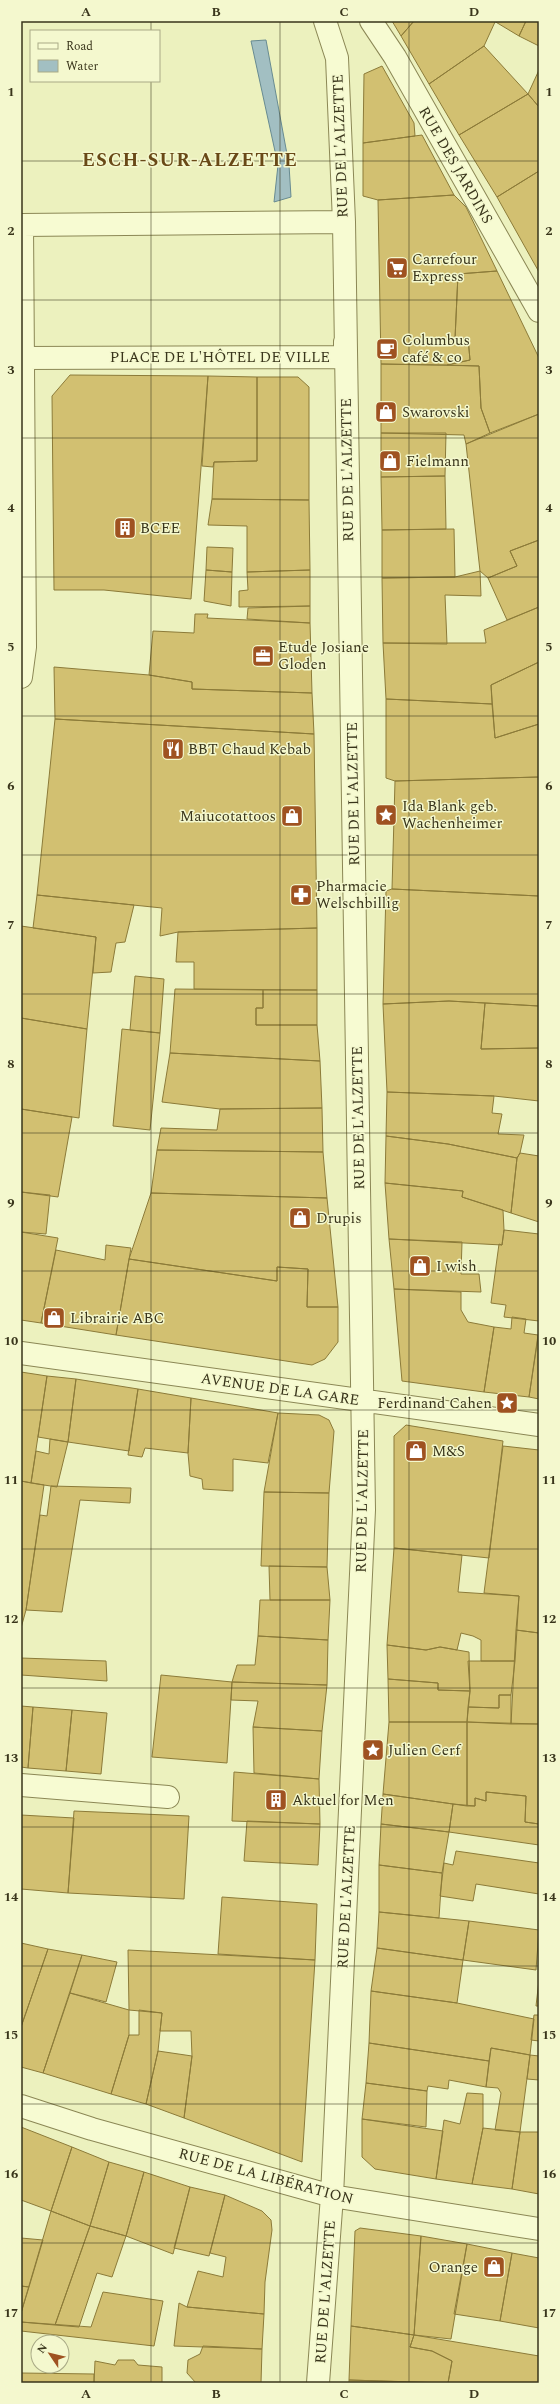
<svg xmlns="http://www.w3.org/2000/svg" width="560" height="2404" font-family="Spectral,serif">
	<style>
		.water { fill: #a2bfc2; stroke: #688b91 }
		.building { fill: #d2c071; stroke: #8c7b39 }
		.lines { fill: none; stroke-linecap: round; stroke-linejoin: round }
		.minor-casing { stroke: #8b8755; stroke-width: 24 }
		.minor { stroke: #f7fbd2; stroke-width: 22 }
		.grid { fill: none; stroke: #39351b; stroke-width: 1; stroke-opacity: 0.55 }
		.labels { text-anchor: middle; stroke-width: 3; stroke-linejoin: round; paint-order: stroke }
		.street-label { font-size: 15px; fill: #39351b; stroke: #f4f8ce }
		.poi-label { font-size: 15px; fill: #39351b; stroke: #f4f8ce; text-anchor: start }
		.district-label { font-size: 19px; font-weight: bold; letter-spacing: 1px; fill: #694917; stroke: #f4f8ce }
		.neatline { fill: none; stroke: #39351b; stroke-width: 1.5 }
		.grid-label { font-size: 13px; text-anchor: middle; font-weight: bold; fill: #39351b }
	</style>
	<rect width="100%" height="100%" fill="#ecf1be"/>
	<!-- water -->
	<path class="water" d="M 266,40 L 289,165 L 291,197 L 274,202 L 278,165 L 251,41 Z"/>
	<!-- building -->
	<path class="building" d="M 392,21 L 414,21 L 401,36 Z
		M 414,21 L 494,21 L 495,22 L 484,46 L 429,84 L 401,36 Z
		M 494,21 L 526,21 L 519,36 Z
		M 526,21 L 539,21 L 539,46 L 519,36 Z
		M 484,46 L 528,94 L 459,135 L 429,84 Z
		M 382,66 L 414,123 L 415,136 L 363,143 L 364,74 Z
		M 539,70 L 539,107 L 528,94 Z
		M 528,94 L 539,107 L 539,171 L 497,197 L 459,135 Z
		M 422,135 L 454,195 L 378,200 L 363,196 L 363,143 Z
		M 539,171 L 539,272 L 497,197 Z
		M 454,195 L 466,207 L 497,271 L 458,274 L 455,339 L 468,338 L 470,360 L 447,365 L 381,364 L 378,200 Z
		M 497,271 L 539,358 L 539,414 L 490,433 L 481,408 L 479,366 L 447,365 L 470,360 L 468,338 L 455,339 L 458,274 Z
		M 381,364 L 479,366 L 481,408 L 490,433 L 466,444 L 464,435 L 381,433 Z
		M 70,375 L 208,376 L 191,599 L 104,590 L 54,590 L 52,396 Z
		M 208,376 L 257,377 L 257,461 L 214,462 L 213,467 L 202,466 Z
		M 257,377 L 298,377 L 309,387 L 309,500 L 212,499 L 214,462 L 257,461 Z
		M 539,414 L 539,540 L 510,551 L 517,566 L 488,578 L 480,571 L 466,444 Z
		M 381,433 L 446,433 L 445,476 L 381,477 Z
		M 445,476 L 446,529 L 382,530 L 381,477 Z
		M 212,499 L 309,500 L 310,570 L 247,572 L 247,526 L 208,525 Z
		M 454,529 L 455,577 L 382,578 L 382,530 Z
		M 539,540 L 539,607 L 507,620 L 488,578 L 517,566 L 510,551 Z
		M 207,547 L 233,548 L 232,572 L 206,570 Z
		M 206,570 L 232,572 L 231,606 L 204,601 Z
		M 310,570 L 310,606 L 239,607 L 239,591 L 248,590 L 247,572 Z
		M 480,571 L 481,596 L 445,595 L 447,644 L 383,643 L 382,578 L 455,577 Z
		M 310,606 L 310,623 L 247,619 L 248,608 Z
		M 539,607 L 539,662 L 491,685 L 492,704 L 386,699 L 383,643 L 486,643 L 484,630 Z
		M 195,614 L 208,614 L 207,618 L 310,623 L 312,693 L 192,689 L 192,682 L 149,675 L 153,631 L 194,633 Z
		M 539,662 L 539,724 L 495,738 L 491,685 Z
		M 54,667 L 149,675 L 192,682 L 192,689 L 312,693 L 314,734 L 55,719 Z
		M 386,699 L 492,704 L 495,738 L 539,724 L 539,777 L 395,781 L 386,778 Z
		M 55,719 L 314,734 L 317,928 L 178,932 L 160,936 L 162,908 L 37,895 Z
		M 539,777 L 539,896 L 392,889 L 395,781 Z
		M 392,889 L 539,896 L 539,1006 L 449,1001 L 383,1004 L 386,891 Z
		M 37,895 L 134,905 L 125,942 L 116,943 L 111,972 L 93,973 L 96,937 L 33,928 Z
		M 21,926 L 96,937 L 87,1029 L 21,1018 Z
		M 317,928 L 317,990 L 194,989 L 194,962 L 176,962 L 178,932 Z
		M 135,976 L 164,979 L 160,1033 L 130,1030 Z
		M 175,989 L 263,990 L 263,1008 L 256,1008 L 256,1025 L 317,1025 L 320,1061 L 170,1053 Z
		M 263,990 L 317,990 L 317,1025 L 256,1025 L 256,1008 L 263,1008 Z
		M 449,1001 L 485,1003 L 481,1049 L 539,1048 L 539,1101 L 494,1096 L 387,1092 L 383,1004 Z
		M 485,1003 L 539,1006 L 539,1048 L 481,1049 Z
		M 21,1018 L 87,1029 L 79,1118 L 21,1109 Z
		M 122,1029 L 160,1033 L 150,1130 L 113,1126 Z
		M 170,1053 L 320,1061 L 322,1108 L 220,1109 L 162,1102 Z
		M 387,1092 L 494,1096 L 492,1113 L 502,1114 L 498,1134 L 524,1135 L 520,1153 L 517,1158 L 448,1144 L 386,1136 Z
		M 322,1108 L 323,1152 L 157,1150 L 161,1128 L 217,1130 L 220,1109 Z
		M 21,1109 L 72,1117 L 58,1197 L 21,1192 Z
		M 386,1136 L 448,1144 L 517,1158 L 511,1213 L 462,1197 L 463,1191 L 385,1183 Z
		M 157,1150 L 323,1152 L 327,1198 L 151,1193 Z
		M 520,1153 L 539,1156 L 539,1222 L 511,1213 L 517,1158 Z
		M 385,1183 L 463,1191 L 462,1197 L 503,1210 L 504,1230 L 502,1245 L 389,1239 Z
		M 21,1192 L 50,1195 L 46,1234 L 21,1232 Z
		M 151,1193 L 327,1198 L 338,1307 L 307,1307 L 308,1269 L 277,1267 L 277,1281 L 129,1259 Z
		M 504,1230 L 539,1234 L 539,1321 L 504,1317 L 506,1305 L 491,1303 L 499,1244 L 502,1245 Z
		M 21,1232 L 58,1238 L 41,1323 L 21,1320 Z
		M 389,1239 L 462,1242 L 461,1274 L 479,1274 L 481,1292 L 394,1289 Z
		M 106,1245 L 131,1248 L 116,1335 L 41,1323 L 56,1250 L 105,1260 Z
		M 129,1259 L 277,1281 L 277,1267 L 308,1269 L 307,1307 L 338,1307 L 338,1342 L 325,1359 L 312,1365 L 116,1335 Z
		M 394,1289 L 461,1292 L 461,1310 L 468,1322 L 494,1327 L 484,1392 L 402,1381 Z
		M 512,1317 L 526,1319 L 524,1333 L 538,1335 L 529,1397 L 484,1392 L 494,1327 L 511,1329 Z
		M 539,1331 L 539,1399 L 529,1397 Z
		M 21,1372 L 47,1376 L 31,1483 L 21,1481 Z
		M 47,1376 L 76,1379 L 68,1442 L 38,1437 Z
		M 76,1379 L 138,1389 L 129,1451 L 68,1442 Z
		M 138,1389 L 191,1398 L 188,1453 L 145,1448 L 142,1457 L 128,1455 Z
		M 191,1398 L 278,1413 L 268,1463 L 233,1459 L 233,1491 L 203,1489 L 202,1479 L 190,1476 L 188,1453 Z
		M 278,1413 L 319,1415 L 329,1420 L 334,1431 L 329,1493 L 264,1492 Z
		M 406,1425 L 503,1441 L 489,1558 L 394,1548 L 394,1436 Z
		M 50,1439 L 68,1442 L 57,1487 L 31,1483 L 36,1451 L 49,1454 Z
		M 503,1446 L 539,1450 L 539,1633 L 516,1630 L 519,1596 L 484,1593 Z
		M 21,1481 L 44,1485 L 26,1610 L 21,1628 Z
		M 51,1486 L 131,1488 L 130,1503 L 80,1500 L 62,1612 L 26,1610 L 40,1515 L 47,1516 Z
		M 264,1492 L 329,1493 L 327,1567 L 261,1566 Z
		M 394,1548 L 462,1555 L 458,1592 L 519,1596 L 515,1661 L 481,1661 L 481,1640 L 473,1636 L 461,1633 L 457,1650 L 440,1647 L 426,1650 L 387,1645 Z
		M 269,1566 L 327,1567 L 330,1600 L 270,1600 Z
		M 260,1600 L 330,1600 L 328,1640 L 258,1636 Z
		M 516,1630 L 539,1633 L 539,1724 L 511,1724 Z
		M 258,1636 L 328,1640 L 327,1685 L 232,1682 L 237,1665 L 255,1665 Z
		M 387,1645 L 426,1650 L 440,1647 L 469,1652 L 470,1691 L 438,1690 L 438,1683 L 388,1679 Z
		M 21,1658 L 106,1661 L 107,1681 L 21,1675 Z
		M 468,1661 L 515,1661 L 511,1695 L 499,1695 L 499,1708 L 468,1707 L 470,1691 Z
		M 161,1675 L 232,1682 L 227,1763 L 152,1757 Z
		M 388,1679 L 438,1683 L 438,1690 L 470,1691 L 467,1722 L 389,1722 Z
		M 232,1682 L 327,1685 L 322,1731 L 253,1727 L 258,1701 L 231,1700 Z
		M 499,1695 L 511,1695 L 511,1724 L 467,1722 L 468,1707 L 499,1708 Z
		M 21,1706 L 33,1707 L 28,1768 L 21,1767 Z
		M 33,1707 L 72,1710 L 66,1771 L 28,1768 Z
		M 72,1710 L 107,1713 L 101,1774 L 66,1771 Z
		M 389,1722 L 467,1722 L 467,1806 L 383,1794 Z
		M 467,1722 L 539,1724 L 539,1824 L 525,1822 L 526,1796 L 486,1792 L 486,1801 L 475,1798 L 475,1806 L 467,1806 Z
		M 253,1727 L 322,1731 L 319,1779 L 254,1773 Z
		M 234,1772 L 319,1779 L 320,1824 L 232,1821 Z
		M 486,1792 L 526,1796 L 525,1822 L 539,1824 L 539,1845 L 449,1832 L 453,1804 L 475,1806 L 475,1798 L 486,1801 Z
		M 383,1794 L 453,1804 L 449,1832 L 381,1824 Z
		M 74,1811 L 189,1816 L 184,1899 L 68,1893 Z
		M 21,1815 L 74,1818 L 68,1893 L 21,1889 Z
		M 247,1821 L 320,1824 L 318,1865 L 244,1861 Z
		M 381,1824 L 449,1832 L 442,1873 L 379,1865 Z
		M 456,1851 L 539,1863 L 539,1894 L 476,1884 L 473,1901 L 440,1896 L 444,1863 L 453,1865 Z
		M 379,1865 L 442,1873 L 439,1918 L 379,1912 Z
		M 222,1897 L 317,1904 L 315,1960 L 218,1954 Z
		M 379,1912 L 469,1921 L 463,1960 L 377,1948 Z
		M 469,1921 L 539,1930 L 536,1970 L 463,1960 Z
		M 21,1943 L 48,1949 L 21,2027 Z
		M 377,1948 L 463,1960 L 457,2003 L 371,1991 Z
		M 48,1949 L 82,1955 L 43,2073 L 21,2067 L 21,2027 Z
		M 128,1950 L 315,1960 L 302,2162 L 184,2118 L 192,2056 L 191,2031 L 160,2031 L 162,2013 L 129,2010 Z
		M 82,1955 L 117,1962 L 106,2002 L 70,1993 Z
		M 539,1980 L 539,2006 L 536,2006 Z
		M 371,1991 L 457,2003 L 534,2019 L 530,2055 L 491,2048 L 489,2061 L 369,2043 Z
		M 70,1993 L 129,2010 L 129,2035 L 111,2094 L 43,2073 Z
		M 139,2010 L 162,2013 L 158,2051 L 146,2104 L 111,2094 L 129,2035 L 139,2035 Z
		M 534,2015 L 539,2015 L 539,2041 L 531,2040 Z
		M 369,2043 L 489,2061 L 486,2087 L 449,2080 L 448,2089 L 428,2086 L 427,2091 L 366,2083 Z
		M 491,2048 L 530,2055 L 520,2132 L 495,2130 L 501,2093 L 498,2088 L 486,2087 Z
		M 158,2051 L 192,2056 L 184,2118 L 146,2104 Z
		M 530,2055 L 539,2056 L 539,2080 L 527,2079 Z
		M 366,2083 L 427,2091 L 426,2127 L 362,2119 Z
		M 467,2093 L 483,2094 L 483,2128 L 472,2184 L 436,2179 L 444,2120 L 460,2124 Z
		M 362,2119 L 443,2131 L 436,2179 L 375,2169 L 362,2157 Z
		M 21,2127 L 72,2147 L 51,2211 L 21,2200 Z
		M 483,2128 L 520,2132 L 512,2189 L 472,2184 Z
		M 520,2132 L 539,2132 L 539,2194 L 512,2189 Z
		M 72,2147 L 109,2162 L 90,2226 L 51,2211 Z
		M 109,2162 L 144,2172 L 126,2236 L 90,2226 Z
		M 144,2172 L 190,2187 L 173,2254 L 126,2236 Z
		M 190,2187 L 225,2195 L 209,2256 L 174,2248 Z
		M 225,2195 L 262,2211 L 271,2220 L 272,2230 L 265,2282 L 264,2314 L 187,2307 L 198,2271 L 223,2277 L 226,2257 L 210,2253 Z
		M 51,2211 L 90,2226 L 55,2325 L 21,2322 L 21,2313 Z
		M 90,2226 L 126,2236 L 112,2277 L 97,2273 L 79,2327 L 55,2325 Z
		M 360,2228 L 421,2236 L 414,2335 L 351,2326 L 355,2231 Z
		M 421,2236 L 467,2244 L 451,2339 L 414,2335 Z
		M 21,2238 L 43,2240 L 29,2287 L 21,2286 Z
		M 467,2244 L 512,2253 L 500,2321 L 454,2314 Z
		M 512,2253 L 539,2258 L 539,2328 L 500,2321 Z
		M 21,2286 L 29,2287 L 21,2313 Z
		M 103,2292 L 163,2301 L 154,2346 L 21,2331 L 21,2322 L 91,2327 Z
		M 179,2303 L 187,2307 L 264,2314 L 262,2349 L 174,2346 Z
		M 351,2326 L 414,2335 L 410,2347 L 432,2351 L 452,2361 L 448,2383 L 349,2380 Z
		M 414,2335 L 539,2356 L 539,2383 L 448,2383 L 452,2361 L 432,2351 L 410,2347 Z
		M 203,2346 L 262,2349 L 261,2383 L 196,2383 L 187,2373 L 188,2360 L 200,2354 Z
		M 118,2360 L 134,2360 L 138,2365 L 162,2367 L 162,2383 L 94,2383 L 95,2361 L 115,2365 Z
		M 21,2373 L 94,2374 L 94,2383 L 21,2383 Z
		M 349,2380 L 440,2383 L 349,2383 Z"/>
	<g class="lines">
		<!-- minor casing -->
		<g class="minor-casing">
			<path id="minor" d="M 371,21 L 395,57 L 539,311
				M 21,358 L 345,357 L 345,342
				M 21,677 L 25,647 L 22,225 L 344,222
				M 21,1353 L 539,1425
				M 21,1785 L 168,1797
				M 21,2106 L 92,2129 L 332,2196 L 539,2229
				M 318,2383 L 332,2196 L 364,1510 L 344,222 L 337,58 L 325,21"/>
		</g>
		<!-- minor -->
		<use href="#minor" class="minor"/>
	</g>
	<!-- grid -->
	<path class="grid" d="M 151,21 L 151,31M 280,21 L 280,2383M 409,21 L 409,2383M 151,81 L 151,2383M 21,161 L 539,161M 21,300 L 539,300M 21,438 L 539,438M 21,577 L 539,577M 21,716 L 539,716M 21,855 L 539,855M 21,994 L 539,994M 21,1133 L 539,1133M 21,1271 L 539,1271M 21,1410 L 539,1410M 21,1549 L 539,1549M 21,1688 L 539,1688M 21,1827 L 539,1827M 21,1966 L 539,1966M 21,2104 L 539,2104M 21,2243 L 539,2243"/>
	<!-- icons -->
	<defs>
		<g id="supermarket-square" transform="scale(1.15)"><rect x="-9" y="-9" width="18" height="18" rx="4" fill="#9f5221" stroke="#f4f8ce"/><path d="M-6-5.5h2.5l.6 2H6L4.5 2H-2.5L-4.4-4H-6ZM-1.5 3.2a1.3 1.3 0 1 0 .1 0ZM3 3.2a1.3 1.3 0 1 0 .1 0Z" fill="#fff"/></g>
		<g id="cafe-square" transform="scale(1.15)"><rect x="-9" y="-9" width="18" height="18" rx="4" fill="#9f5221" stroke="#f4f8ce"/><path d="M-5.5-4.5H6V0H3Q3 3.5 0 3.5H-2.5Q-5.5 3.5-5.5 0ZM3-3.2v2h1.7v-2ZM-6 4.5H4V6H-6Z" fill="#fff"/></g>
		<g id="shop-square" transform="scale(1.15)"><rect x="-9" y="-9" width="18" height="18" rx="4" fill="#9f5221" stroke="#f4f8ce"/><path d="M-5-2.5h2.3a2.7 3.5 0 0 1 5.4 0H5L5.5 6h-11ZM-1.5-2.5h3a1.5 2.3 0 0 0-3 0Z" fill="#fff"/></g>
		<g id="building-square" transform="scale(1.15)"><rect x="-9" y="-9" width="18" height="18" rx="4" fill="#9f5221" stroke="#f4f8ce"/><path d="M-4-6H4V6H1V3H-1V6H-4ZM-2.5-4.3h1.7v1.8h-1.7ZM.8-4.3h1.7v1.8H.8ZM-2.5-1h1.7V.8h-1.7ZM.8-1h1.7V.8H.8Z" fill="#fff"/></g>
		<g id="office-square" transform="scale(1.15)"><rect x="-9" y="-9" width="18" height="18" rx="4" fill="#9f5221" stroke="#f4f8ce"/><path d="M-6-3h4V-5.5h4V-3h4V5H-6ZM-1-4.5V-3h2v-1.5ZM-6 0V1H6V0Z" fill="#fff"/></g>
		<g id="restaurant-square" transform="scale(1.15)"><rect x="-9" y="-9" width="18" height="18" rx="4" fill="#9f5221" stroke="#f4f8ce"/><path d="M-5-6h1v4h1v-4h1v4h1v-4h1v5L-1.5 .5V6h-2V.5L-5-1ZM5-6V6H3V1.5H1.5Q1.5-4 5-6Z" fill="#fff"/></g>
		<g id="sight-square" transform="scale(1.15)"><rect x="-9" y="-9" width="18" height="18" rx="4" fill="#9f5221" stroke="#f4f8ce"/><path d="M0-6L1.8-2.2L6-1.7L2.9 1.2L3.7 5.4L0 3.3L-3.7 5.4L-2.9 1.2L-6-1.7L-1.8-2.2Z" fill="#fff"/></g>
		<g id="pharmacy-square" transform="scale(1.15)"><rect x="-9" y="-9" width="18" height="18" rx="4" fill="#9f5221" stroke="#f4f8ce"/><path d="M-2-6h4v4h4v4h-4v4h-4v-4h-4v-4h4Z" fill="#fff"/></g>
	</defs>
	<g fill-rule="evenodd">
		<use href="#supermarket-square" x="397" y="268"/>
		<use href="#cafe-square" x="387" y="349"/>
		<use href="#shop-square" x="386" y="412"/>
		<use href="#shop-square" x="390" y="461"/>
		<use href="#building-square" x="125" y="528"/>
		<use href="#office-square" x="263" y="656"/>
		<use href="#restaurant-square" x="173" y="749"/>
		<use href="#sight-square" x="386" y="815"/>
		<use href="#shop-square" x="292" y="816"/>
		<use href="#pharmacy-square" x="301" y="895"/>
		<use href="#shop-square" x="300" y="1218"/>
		<use href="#shop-square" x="420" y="1266"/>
		<use href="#shop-square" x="54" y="1318"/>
		<use href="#sight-square" x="507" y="1403"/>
		<use href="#shop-square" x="416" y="1451"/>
		<use href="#sight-square" x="373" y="1750"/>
		<use href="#building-square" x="276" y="1800"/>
		<use href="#shop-square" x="494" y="2267"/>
	</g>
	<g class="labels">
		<!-- street labels -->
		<g class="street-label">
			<text transform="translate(340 146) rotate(-92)" y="5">RUE DE L'ALZETTE</text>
			<text transform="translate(456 165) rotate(60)" y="5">RUE DES JARDINS</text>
			<text x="220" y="362">PLACE DE L'HÔTEL DE VILLE</text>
			<text transform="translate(347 470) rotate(-91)" y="5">RUE DE L'ALZETTE</text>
			<text transform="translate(353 794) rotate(-91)" y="5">RUE DE L'ALZETTE</text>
			<text transform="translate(358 1118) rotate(-91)" y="5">RUE DE L'ALZETTE</text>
			<text transform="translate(280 1389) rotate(8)" y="5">AVENUE DE LA GARE</text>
			<text transform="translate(362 1501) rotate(-89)" y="5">RUE DE L'ALZETTE</text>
			<text transform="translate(346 1897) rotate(-87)" y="5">RUE DE L'ALZETTE</text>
			<text transform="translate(266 2176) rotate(15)" y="5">RUE DE LA LIBÉRATION</text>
			<text transform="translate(325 2292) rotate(-86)" y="5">RUE DE L'ALZETTE</text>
		</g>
		<!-- poi labels -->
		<g class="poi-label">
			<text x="412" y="264">Carrefour<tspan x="412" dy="17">Express</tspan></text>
			<text x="402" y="345">Columbus<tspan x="402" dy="17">café &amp; co</tspan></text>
			<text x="402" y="417">Swarovski</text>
			<text x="406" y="466">Fielmann</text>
			<text x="140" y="533">BCEE</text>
			<text x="278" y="652">Etude Josiane<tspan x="278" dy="17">Gloden</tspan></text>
			<text x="188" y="754">BBT Chaud Kebab</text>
			<text x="402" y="811">Ida Blank geb.<tspan x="402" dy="17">Wachenheimer</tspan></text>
			<text x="276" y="821" text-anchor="end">Maiucotattoos</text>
			<text x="316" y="891">Pharmacie<tspan x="316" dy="17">Welschbillig</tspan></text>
			<text x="316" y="1223">Drupis</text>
			<text x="436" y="1271">I wish</text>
			<text x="70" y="1323">Librairie ABC</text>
			<text x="492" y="1408" text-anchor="end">Ferdinand Cahen</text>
			<text x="432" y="1456">M&amp;S</text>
			<text x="388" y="1755">Julien Cerf</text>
			<text x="292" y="1805">Aktuel for Men</text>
			<text x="478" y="2272" text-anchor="end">Orange</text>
		</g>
		<!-- district labels -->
		<g class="district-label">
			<text x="190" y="166">ESCH-SUR-ALZETTE</text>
		</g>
	</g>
	<!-- border -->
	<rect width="560" height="2404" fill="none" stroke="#f4f8ce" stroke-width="44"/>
	<!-- legend -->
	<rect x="30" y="30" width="130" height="52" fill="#f4f8ce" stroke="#a9aa86"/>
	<rect x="38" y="43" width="20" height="6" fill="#f7fbd2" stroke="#a9aa86"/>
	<text x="66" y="50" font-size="12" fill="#39351b">Road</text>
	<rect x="38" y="60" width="20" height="12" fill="#a2bfc2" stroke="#a9aa86"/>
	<text x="66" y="70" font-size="12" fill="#39351b">Water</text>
	<!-- north arrow -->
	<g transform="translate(50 2354) rotate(305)"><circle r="19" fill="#f4f8ce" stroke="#a9aa86"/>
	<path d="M0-3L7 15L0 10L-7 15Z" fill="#9f5221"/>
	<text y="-6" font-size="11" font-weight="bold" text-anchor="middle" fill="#39351b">N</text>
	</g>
	<rect x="22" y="22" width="516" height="2360" class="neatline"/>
	<g class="grid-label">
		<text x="86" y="16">A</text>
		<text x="216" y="16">B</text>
		<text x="344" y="16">C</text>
		<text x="474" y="16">D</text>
		<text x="11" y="96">1</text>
		<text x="549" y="96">1</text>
		<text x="11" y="235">2</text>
		<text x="549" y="235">2</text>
		<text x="11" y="374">3</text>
		<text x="549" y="374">3</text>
		<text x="11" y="512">4</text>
		<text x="549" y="512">4</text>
		<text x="11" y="651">5</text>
		<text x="549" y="651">5</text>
		<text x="11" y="790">6</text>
		<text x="549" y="790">6</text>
		<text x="11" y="929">7</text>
		<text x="549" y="929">7</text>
		<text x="11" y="1068">8</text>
		<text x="549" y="1068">8</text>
		<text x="11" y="1207">9</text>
		<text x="549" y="1207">9</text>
		<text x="11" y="1345">10</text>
		<text x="549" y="1345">10</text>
		<text x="11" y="1484">11</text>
		<text x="549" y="1484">11</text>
		<text x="11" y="1623">12</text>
		<text x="549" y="1623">12</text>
		<text x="11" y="1762">13</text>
		<text x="549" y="1762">13</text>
		<text x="11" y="1901">14</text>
		<text x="549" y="1901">14</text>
		<text x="11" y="2039">15</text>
		<text x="549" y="2039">15</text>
		<text x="11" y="2178">16</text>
		<text x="549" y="2178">16</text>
		<text x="11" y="2317">17</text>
		<text x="549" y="2317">17</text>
		<text x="86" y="2398">A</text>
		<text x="216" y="2398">B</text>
		<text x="344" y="2398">C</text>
		<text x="474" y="2398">D</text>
	</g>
</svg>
